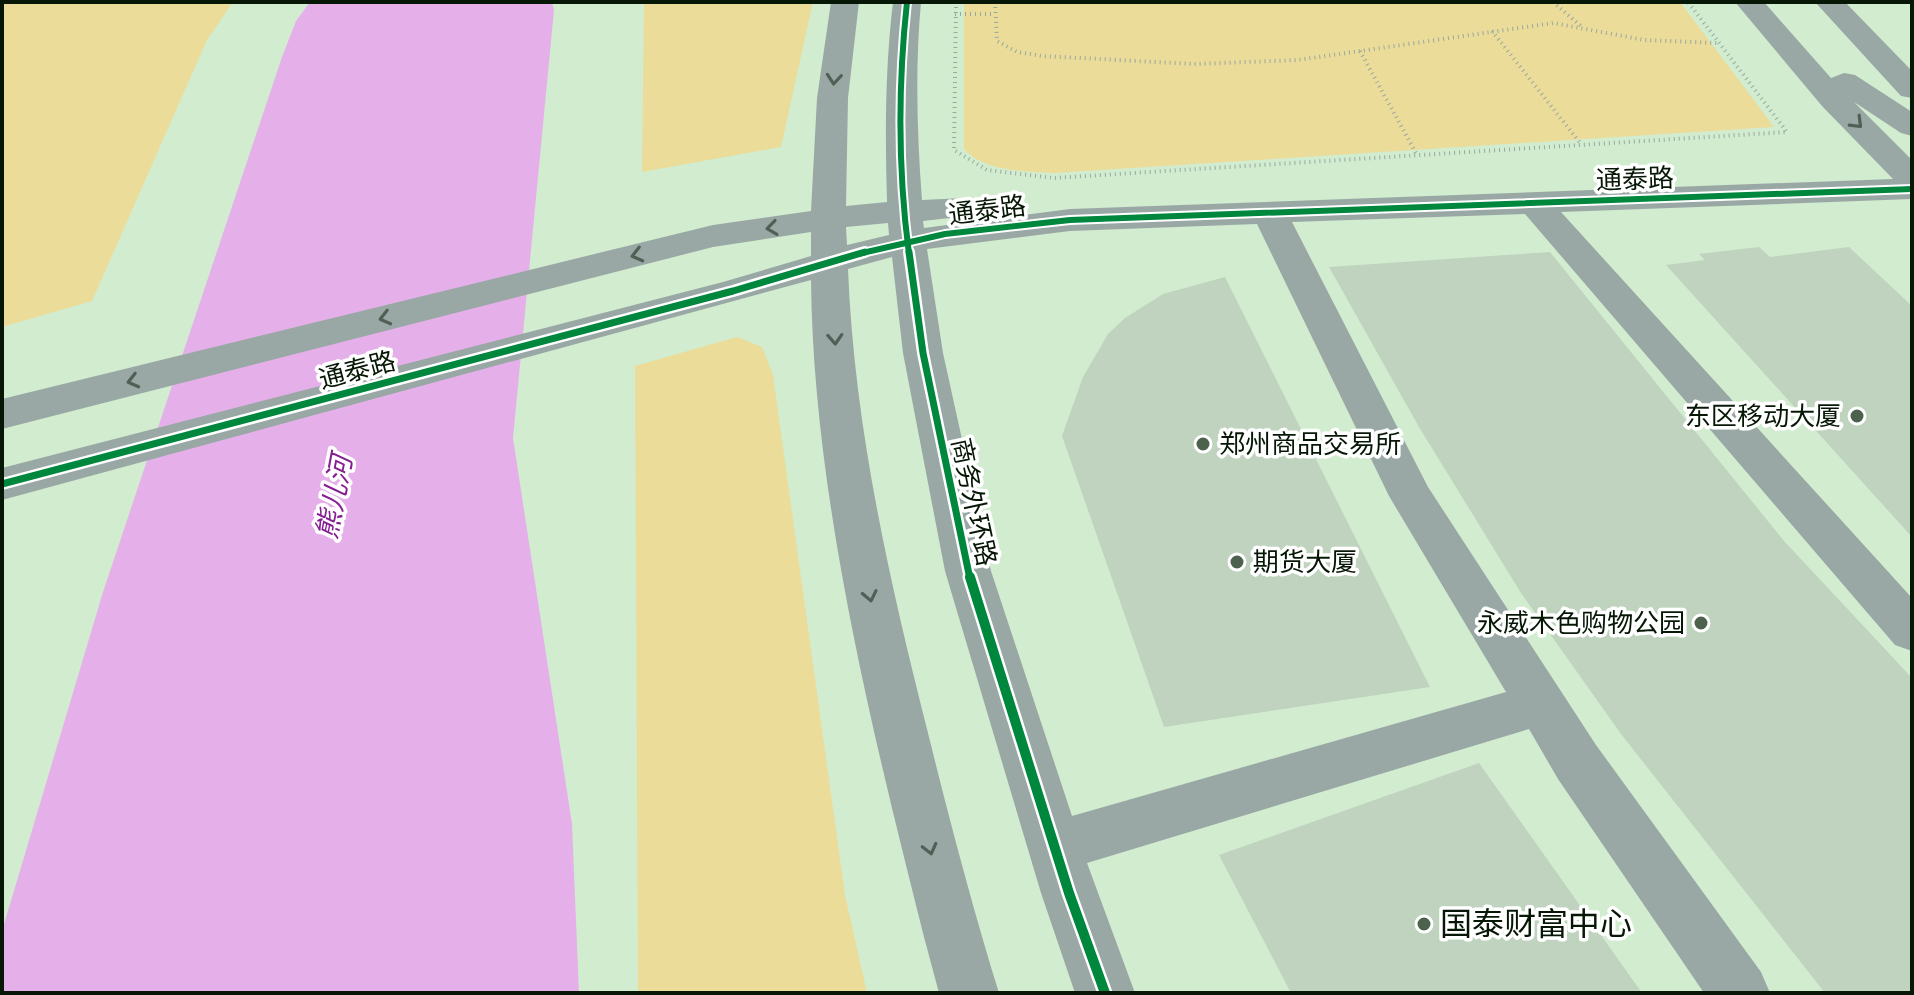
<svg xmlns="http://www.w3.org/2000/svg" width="1914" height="995" font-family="Inter,'Noto Sans SC',sans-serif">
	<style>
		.green { fill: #ebdc99 }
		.water { fill: #e5b0ea }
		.building { fill: #bfd3be }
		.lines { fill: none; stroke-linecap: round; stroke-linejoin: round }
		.path { stroke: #99a8a0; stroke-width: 4; stroke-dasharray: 1 4; stroke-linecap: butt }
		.minor { fill: #9aa8a5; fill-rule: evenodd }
		.cycleway-far2-casing { stroke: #fff; stroke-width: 10 }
		.cycleway-far1-casing { stroke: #fff; stroke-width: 12 }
		.cycleway-casing { stroke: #fff; stroke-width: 15 }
		.cycleway-far2 { stroke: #00873e; stroke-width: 6 }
		.cycleway-far1 { stroke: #00873e; stroke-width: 7 }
		.cycleway { stroke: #00873e; stroke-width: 10 }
		.oneway { stroke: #506056 }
		.poi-dot { fill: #4d624d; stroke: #fff; stroke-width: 3 }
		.labels { text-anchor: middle; stroke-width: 7; stroke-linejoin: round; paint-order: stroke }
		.street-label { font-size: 26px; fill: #061706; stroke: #fff }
		.poi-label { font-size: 26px; fill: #061706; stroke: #fff; text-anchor: end }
		.water-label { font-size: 28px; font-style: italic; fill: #861f91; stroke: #fff }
		.near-poi-label { font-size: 32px; fill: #061706; stroke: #fff; text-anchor: start }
	</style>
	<rect width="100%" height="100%" fill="#d2ecd0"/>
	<!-- green -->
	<path class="green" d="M 2,2 L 233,2 L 207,40 L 92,301 L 2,327 Z
		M 644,2 L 813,2 L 781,147 L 642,172 Z
		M 964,2 L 1680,2 L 1774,127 L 1054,173 C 1024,171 985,172 964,149 Z
		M 737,337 L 762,347 L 773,375 L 845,895 L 867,993 L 638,993 L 635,366 Z"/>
	<!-- water -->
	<path class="water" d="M 310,2 L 552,2 L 554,10 L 513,438 L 572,824 L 579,993 L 2,993 L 2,931 L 103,592 L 282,57 L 296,21 Z"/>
	<!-- building -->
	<path class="building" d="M 1759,247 L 1770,257 L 1849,247 L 1912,306 L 1912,537 L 1666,265 L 1705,260 L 1699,254 Z
		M 1550,252 L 1784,541 L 1912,678 L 1912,993 L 1825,993 L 1621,734 L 1521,593 L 1419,427 L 1329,267 Z
		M 1225,277 L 1430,687 L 1164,727 L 1062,436 L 1083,377 L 1108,334 L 1125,318 L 1163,294 Z
		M 1479,763 L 1642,993 L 1291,993 L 1219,855 Z"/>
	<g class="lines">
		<!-- path -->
		<path class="path" d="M 956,2 L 954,150 L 987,170 L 1054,178 L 1787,132 L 1688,2
			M 995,2 L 997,41 L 1017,52 L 1042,56 L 1194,64 L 1298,60 L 1553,23 L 1644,40 L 1717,43
			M 1553,2 L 1581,26
			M 955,14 L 993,14
			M 1492,31 L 1581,144
			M 1360,51 L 1417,155"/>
		<!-- minor -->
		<path class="minor" d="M 831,2 L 859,2 L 848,98 L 846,206 L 887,202 C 885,135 885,69 893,2 L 921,2 C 915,68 917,134 922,200 L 964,198 L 976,201 L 981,208 L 976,215 L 923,221 L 924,228 L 1070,209 L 1893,179 L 1822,106 L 1735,2 L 1764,2 L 1831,78 L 1844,73 L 1855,75 L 1912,112 L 1912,136 L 1901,133 L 1854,102 L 1912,160 L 1912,199 L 1561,212 L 1912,598 L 1912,651 L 1895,645 L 1525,214 L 1292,222 L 1428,487 L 1596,745 L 1761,972 L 1770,993 L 1704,993 L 1558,779 L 1529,729 L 1087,863 L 1135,993 L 1075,993 L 1041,893 L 945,571 L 903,353 L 892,257 L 848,269 C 854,424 889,579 927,729 C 949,818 972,906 999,993 L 939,993 L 924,937 C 872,731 813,493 811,280 L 2,500 L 2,468 L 723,282 L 811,256 L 811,232 L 713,247 L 2,429 L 2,399 L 713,225 L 811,211 L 817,98 ZM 888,223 L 889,235 L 847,245 L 846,227 ZM 1257,224 L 1389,496 L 1506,692 L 1072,816 L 991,571 L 943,353 L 927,249 L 1070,231 Z
			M 1815,2 L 1845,2 L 1912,71 L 1912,98 L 1901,96 Z"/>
		<!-- cycleway-far2 casing -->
		<g class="cycleway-far2-casing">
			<path id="cycleway-far2" d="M 907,2 C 898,85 898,171 909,254
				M 858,254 L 945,234 L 1070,220 L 1912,189"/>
		</g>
		<!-- cycleway-far1 casing -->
		<g class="cycleway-far1-casing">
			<path id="cycleway-far1" d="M 909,252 L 923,353 L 970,579
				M 2,484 L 733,291 L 865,252"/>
		</g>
		<!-- cycleway casing -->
		<g class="cycleway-casing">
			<path id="cycleway" d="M 970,577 L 1069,893 L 1105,993"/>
		</g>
		<!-- cycleway-far2 -->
		<use href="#cycleway-far2" class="cycleway-far2"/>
		<!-- cycleway-far1 -->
		<use href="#cycleway-far1" class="cycleway-far1"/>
		<!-- cycleway -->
		<use href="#cycleway" class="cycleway"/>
	</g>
	<!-- one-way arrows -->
	<defs><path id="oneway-chevron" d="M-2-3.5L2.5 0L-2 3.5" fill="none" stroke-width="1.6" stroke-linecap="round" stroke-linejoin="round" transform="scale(2)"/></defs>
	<g class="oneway">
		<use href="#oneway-chevron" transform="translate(834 79) rotate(95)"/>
		<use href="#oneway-chevron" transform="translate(1857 123) rotate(45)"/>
		<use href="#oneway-chevron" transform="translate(772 228) rotate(172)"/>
		<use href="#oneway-chevron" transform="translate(637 255) rotate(166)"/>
		<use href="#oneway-chevron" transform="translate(385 318) rotate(166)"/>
		<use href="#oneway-chevron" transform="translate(835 339) rotate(87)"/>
		<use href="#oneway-chevron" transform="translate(133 381) rotate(166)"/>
		<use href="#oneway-chevron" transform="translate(870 596) rotate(78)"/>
		<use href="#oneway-chevron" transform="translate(930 849) rotate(76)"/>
	</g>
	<!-- markers -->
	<g class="poi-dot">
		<circle cx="1857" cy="416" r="8"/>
		<circle cx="1203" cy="444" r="8"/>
		<circle cx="1237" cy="562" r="8"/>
		<circle cx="1701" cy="623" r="8"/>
		<circle cx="1424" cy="924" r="8"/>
	</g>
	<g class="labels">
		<!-- street labels -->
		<g class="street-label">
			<text transform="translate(1635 179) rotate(-2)" y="9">通泰路</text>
			<text transform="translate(987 210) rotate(-7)" y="9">通泰路</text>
			<text transform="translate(357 370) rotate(-15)" y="9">通泰路</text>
			<text transform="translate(974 502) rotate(78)" y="9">商务外环路</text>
		</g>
		<!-- poi labels -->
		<g class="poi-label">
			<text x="1841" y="425">东区移动大厦</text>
			<text x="1219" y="453" text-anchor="start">郑州商品交易所</text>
			<text x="1253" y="571" text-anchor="start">期货大厦</text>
			<text x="1685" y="632">永威木色购物公园</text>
		</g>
		<!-- water labels -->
		<g class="water-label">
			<text transform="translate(334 497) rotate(-79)" y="10">熊儿河</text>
		</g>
		<!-- near-poi labels -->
		<g class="near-poi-label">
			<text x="1440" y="935">国泰财富中心</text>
		</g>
	</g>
	<!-- border -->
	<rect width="1914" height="995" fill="none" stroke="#061706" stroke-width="8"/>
</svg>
